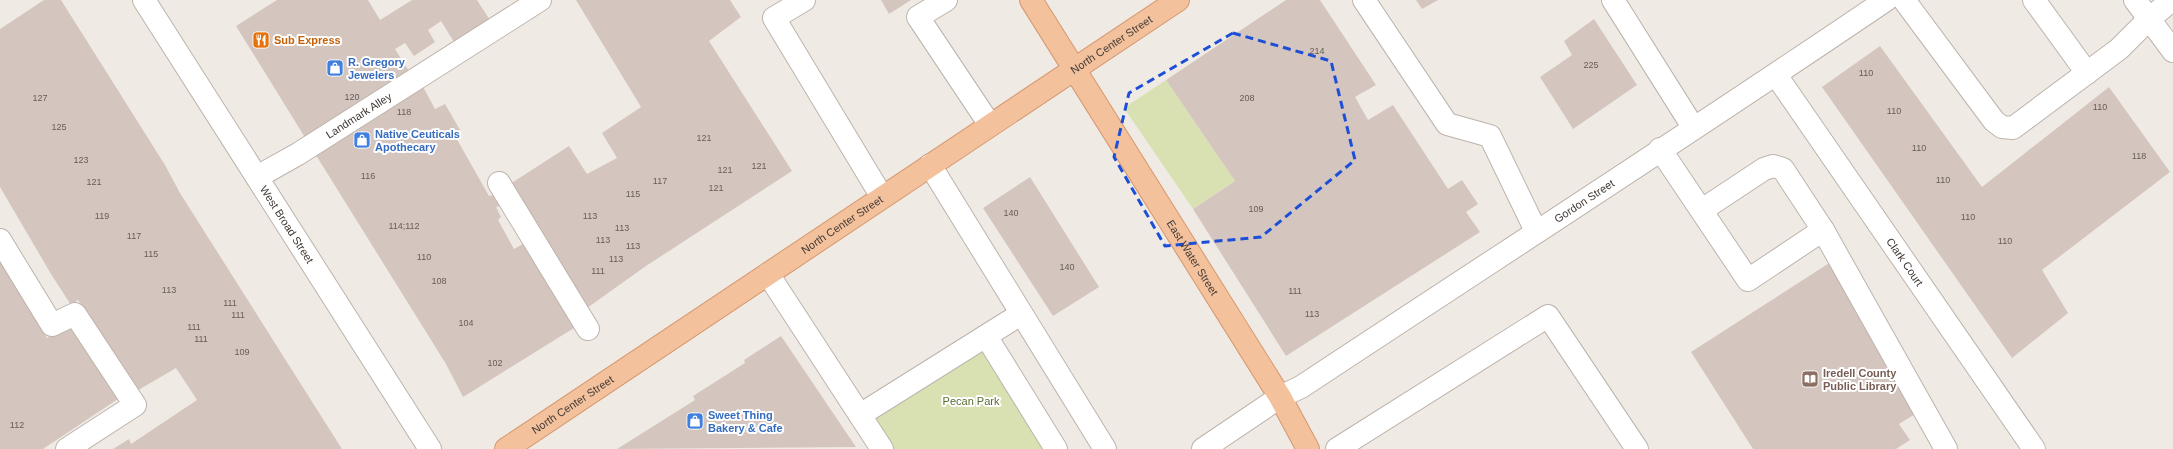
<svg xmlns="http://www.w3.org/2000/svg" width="2173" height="449" font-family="Arial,sans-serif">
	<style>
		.green { fill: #d9e1b2 }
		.building { fill: #d4c6bf }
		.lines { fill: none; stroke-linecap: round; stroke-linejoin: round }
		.minor-casing { stroke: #beb3ac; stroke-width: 24 }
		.major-casing { stroke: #d5986e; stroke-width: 24 }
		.minor { stroke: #fff; stroke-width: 22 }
		.major { stroke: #f3c19c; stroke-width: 22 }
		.marked { fill: none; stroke: #1d4ed8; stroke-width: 3; stroke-dasharray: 8 5; stroke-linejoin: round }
		.labels { text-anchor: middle; stroke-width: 4; stroke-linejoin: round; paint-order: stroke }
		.number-label { font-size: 9px; fill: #665d58 }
		.food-label { font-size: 11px; font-weight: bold; fill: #c56008; stroke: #fff; text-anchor: start }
		.street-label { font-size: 11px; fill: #423a36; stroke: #fff }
		.shop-label { font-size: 11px; font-weight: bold; fill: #366cbe; stroke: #fff; text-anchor: start }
		.education-label { font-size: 11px; font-weight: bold; fill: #785e54; stroke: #fff; text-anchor: start }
		.park-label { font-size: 11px; fill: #596d30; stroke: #fff }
	</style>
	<rect width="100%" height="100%" fill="#f0eae5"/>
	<!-- green -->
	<path class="green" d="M 1166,80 L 1235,181 L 1193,209 L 1124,108 Z
		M 986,336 L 1056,449 L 882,449 L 860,415 Z"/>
	<!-- building -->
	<path class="building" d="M 44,0 L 61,0 L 165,165 L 180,193 L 342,449 L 113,449 L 129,439 L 131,444 L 197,400 L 176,368 L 135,392 L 78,300 L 71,305 L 51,274 L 0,187 L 0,29 Z
		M 277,0 L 368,0 L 380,20 L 412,0 L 477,0 L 493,25 L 457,47 L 441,21 L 428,30 L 435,42 L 414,56 L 405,43 L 395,49 L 414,79 L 309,144 L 236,26 Z
		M 576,0 L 730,0 L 741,17 L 709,41 L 792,171 L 646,266 L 587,308 L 521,201 L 496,207 L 501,217 L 498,220 L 514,249 L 523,244 L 574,328 L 463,397 L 446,364 L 314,152 L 421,83 L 435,109 L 445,104 L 460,130 L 454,134 L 489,196 L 515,191 L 510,184 L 569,146 L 587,174 L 617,158 L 602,133 L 641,107 Z
		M 881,0 L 911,0 L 889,14 Z
		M 1286,0 L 1320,0 L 1376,85 L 1355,97 L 1368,120 L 1393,105 L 1448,189 L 1462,180 L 1478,204 L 1466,212 L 1480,232 L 1286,356 L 1193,209 L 1235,181 L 1166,80 Z
		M 1416,0 L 1438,0 L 1422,9 Z
		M 1594,19 L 1637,85 L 1573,129 L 1540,77 L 1572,55 L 1564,41 Z
		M 1880,46 L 1982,187 L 2109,87 L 2170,172 L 2042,270 L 2068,313 L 2012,358 L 1822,87 Z
		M 1030,177 L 1099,287 L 1053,316 L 983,208 Z
		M 0,259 L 47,338 L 70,323 L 118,399 L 43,449 L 0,449 Z
		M 1834,260 L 1928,406 L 1899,424 L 1910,440 L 1896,449 L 1753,449 L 1691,352 Z
		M 781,336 L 856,447 L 617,449 L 695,400 L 693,396 L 745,363 L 744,360 Z"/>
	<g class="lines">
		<!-- minor casing -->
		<g class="minor-casing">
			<g id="minor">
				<path id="s1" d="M 144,0 L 430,449"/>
				<path d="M 804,0 L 774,18 L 882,197"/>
				<path d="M 946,0 L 918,17 L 990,125"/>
				<path d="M 1364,0 L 1447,124 L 1490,136 L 1536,231"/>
				<path d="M 1613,0 L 1693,127"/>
				<path d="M 1904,0 L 1994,121 L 2002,127 L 2013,128 L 2119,49 L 2149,19 L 2172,0"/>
				<path d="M 2034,0 L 2087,73"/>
				<path d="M 2135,0 L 2173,51"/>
				<path id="s2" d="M 1776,75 L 2034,449"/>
				<path d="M 1660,149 L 1748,280 L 1823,230"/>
				<path d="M 930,165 L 1105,449"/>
				<path id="s3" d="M 257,177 L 298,154 L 540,0"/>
				<path d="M 499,183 L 588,329"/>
				<path d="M 1702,210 L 1764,169 L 1773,166 L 1783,169 L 1823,230 L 1946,449"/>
				<path d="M 0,240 L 52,325 L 75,314 L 135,405 L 67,449"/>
				<path d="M 768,274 L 882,449"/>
				<path d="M 986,336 L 1056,449"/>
				<path d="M 860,415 L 1021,314"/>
				<path id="s4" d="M 1203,449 L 1280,397 L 1301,387 C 1496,258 1693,131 1886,0"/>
				<path d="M 1337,449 L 1548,316 L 1637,449"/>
			</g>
		</g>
		<!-- major casing -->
		<g class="major-casing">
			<g id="major">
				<path id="s5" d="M 1031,0 L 1280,397 L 1308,449"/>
				<path id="s6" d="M 506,449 L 1178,0"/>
			</g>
		</g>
		<!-- minor -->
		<use href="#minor" class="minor"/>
		<!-- major -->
		<use href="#major" class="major"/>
	</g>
	<!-- marked area -->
	<path class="marked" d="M 1233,33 L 1331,61 L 1355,160 L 1261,237 L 1165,246 L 1114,157 L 1129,93 Z"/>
	<!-- icons -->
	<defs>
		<g id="restaurant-square" transform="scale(0.9)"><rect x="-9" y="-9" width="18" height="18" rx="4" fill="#e8710a" stroke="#fff"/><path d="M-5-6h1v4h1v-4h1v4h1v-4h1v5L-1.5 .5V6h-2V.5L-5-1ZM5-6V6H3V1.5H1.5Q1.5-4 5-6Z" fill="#fff"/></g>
		<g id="shop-square" transform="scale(0.9)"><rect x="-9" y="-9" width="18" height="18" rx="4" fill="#3f7fe0" stroke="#fff"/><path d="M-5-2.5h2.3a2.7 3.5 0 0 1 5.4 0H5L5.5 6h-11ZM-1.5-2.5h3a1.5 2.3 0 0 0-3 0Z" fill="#fff"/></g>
		<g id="library-square" transform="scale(0.9)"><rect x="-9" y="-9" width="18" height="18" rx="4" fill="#8d6e63" stroke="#fff"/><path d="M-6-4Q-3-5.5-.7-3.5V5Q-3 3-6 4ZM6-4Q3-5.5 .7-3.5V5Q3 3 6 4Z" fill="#fff"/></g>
	</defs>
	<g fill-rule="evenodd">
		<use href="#restaurant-square" x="261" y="40"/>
		<use href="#shop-square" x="335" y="68"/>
		<use href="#shop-square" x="362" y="140"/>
		<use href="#library-square" x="1810" y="379"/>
		<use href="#shop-square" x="695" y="421"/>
	</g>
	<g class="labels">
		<!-- number labels -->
		<g class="number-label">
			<text x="1317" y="54">214</text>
			<text x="1591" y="68">225</text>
			<text x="1866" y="76">110</text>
			<text x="352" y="100">120</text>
			<text x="40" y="101">127</text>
			<text x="1247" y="101">208</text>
			<text x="2100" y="110">110</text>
			<text x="1894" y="114">110</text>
			<text x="404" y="115">118</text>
			<text x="59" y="130">125</text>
			<text x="704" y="141">121</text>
			<text x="1919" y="151">110</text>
			<text x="2139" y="159">118</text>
			<text x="81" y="163">123</text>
			<text x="759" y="169">121</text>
			<text x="725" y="173">121</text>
			<text x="368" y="179">116</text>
			<text x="1943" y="183">110</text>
			<text x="660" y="184">117</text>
			<text x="94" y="185">121</text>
			<text x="716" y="191">121</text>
			<text x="633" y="197">115</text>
			<text x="1256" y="212">109</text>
			<text x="1011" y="216">140</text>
			<text x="102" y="219">119</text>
			<text x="590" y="219">113</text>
			<text x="1968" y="220">110</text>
			<text x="404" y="229">114;112</text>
			<text x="622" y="231">113</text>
			<text x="134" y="239">117</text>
			<text x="603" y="243">113</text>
			<text x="2005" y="244">110</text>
			<text x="633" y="249">113</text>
			<text x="151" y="257">115</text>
			<text x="424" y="260">110</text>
			<text x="616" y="262">113</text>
			<text x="1067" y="270">140</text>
			<text x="598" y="274">111</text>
			<text x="439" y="284">108</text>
			<text x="169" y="293">113</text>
			<text x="1295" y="294">111</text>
			<text x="230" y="306">111</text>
			<text x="1312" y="317">113</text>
			<text x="238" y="318">111</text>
			<text x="466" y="326">104</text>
			<text x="194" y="330">111</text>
			<text x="201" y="342">111</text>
			<text x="242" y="355">109</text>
			<text x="495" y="366">102</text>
			<text x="17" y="428">112</text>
		</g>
		<!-- food labels -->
		<g class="food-label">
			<text x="274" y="44">Sub Express</text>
		</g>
		<!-- street labels -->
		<g class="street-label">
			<text dy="4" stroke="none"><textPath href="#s6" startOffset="728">North Center Street</textPath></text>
			<text dy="4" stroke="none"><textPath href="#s3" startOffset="119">Landmark Alley</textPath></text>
			<text dy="4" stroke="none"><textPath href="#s4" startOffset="455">Gordon Street</textPath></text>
			<text dy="4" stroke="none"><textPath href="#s1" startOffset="266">West Broad Street</textPath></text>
			<text dy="4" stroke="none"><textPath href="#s6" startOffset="404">North Center Street</textPath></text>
			<text dy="4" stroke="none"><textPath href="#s5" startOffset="304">East Water Street</textPath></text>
			<text dy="4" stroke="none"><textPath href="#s2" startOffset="227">Clark Court</textPath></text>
			<text dy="4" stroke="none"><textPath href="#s6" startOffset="80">North Center Street</textPath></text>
		</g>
		<!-- shop labels -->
		<g class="shop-label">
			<text x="348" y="66">R. Gregory<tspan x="348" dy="13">Jewelers</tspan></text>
			<text x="375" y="138">Native Ceuticals<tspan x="375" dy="13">Apothecary</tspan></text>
			<text x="708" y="419">Sweet Thing<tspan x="708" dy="13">Bakery &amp; Cafe</tspan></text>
		</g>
		<!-- education labels -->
		<g class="education-label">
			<text x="1823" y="377">Iredell County<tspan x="1823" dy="13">Public Library</tspan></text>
		</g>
		<!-- park labels -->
		<g class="park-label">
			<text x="971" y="405">Pecan Park</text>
		</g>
	</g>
</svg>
